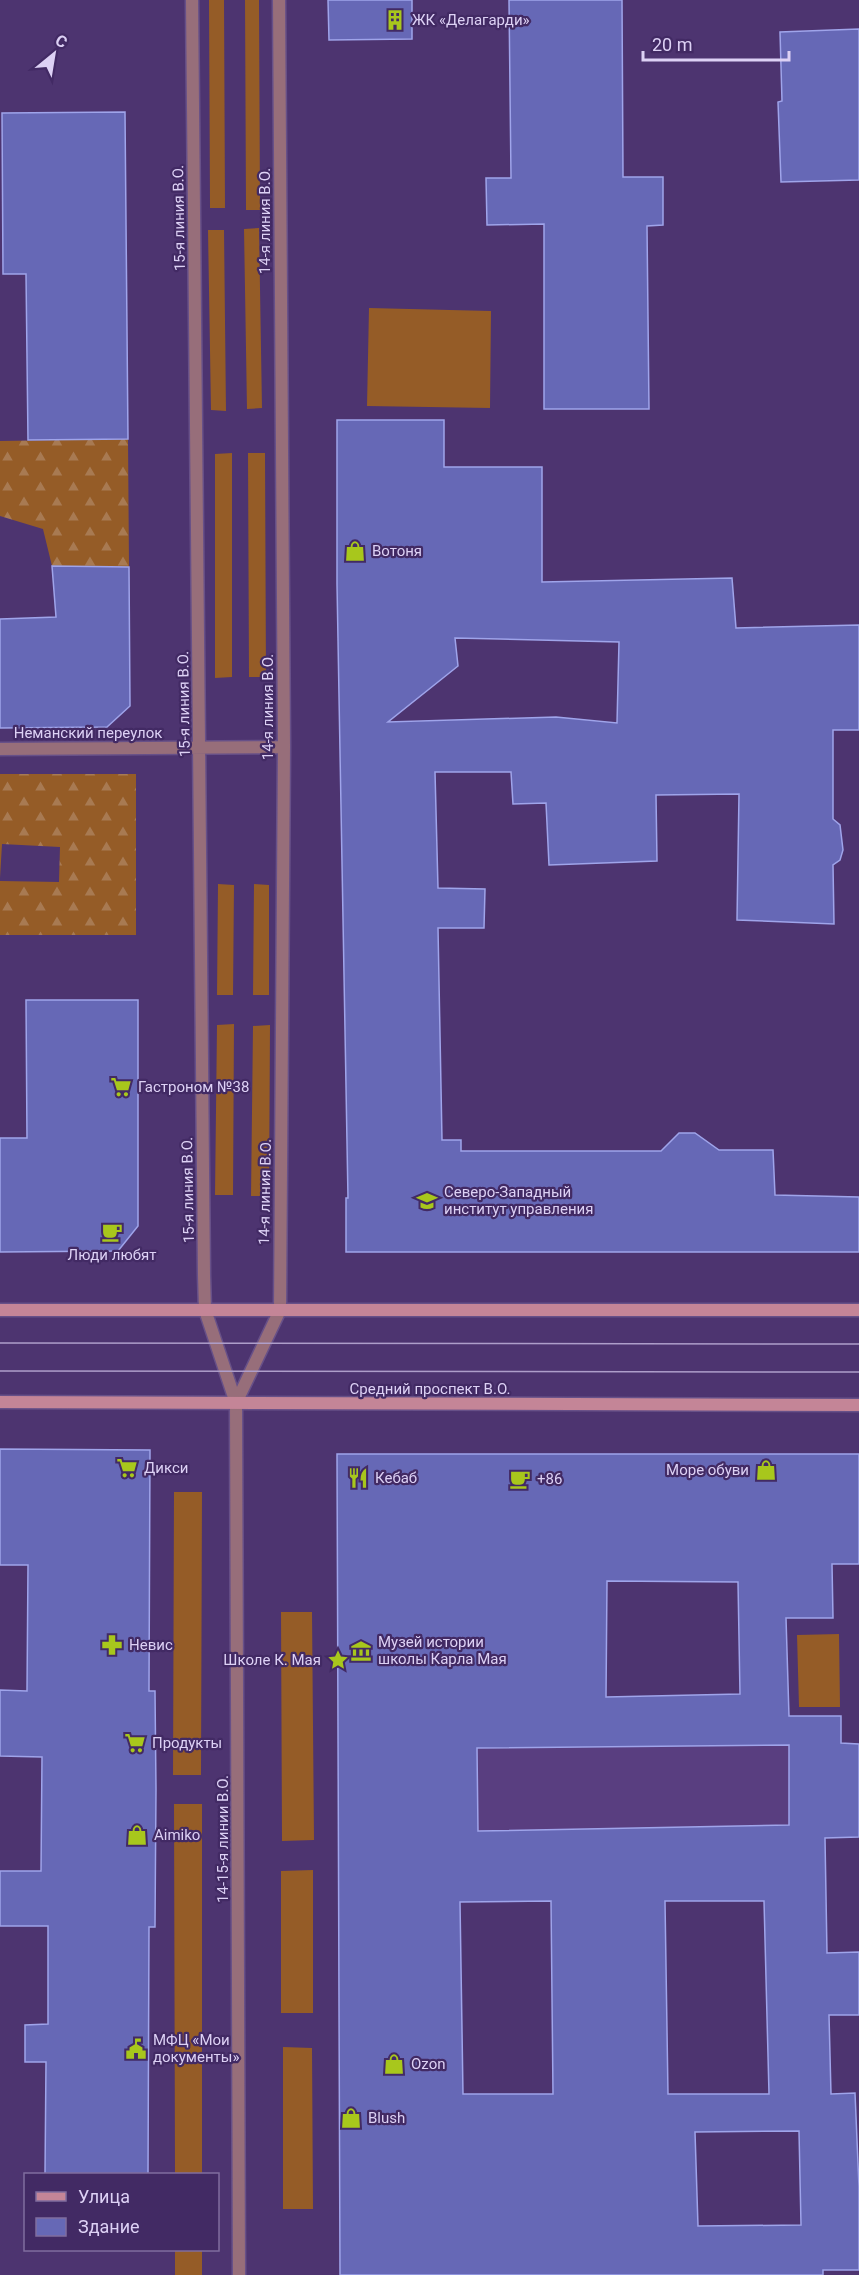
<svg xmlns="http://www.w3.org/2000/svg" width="859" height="2275" font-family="Roboto,sans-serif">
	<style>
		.built { fill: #593e80 }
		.grass { fill: #955c27 }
		.forest { fill: url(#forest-firs) }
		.building { fill: #6668b6; stroke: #9fa4ea; stroke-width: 1.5; fill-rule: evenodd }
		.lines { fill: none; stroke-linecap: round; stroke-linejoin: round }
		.minor-casing { stroke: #675088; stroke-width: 15 }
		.secondary-casing { stroke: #675088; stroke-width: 15 }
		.minor { stroke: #976e7a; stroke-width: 12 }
		.secondary { stroke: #c48597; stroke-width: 12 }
		.tram { stroke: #ae9eca; stroke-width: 1.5 }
		.labels { text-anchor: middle; stroke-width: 4.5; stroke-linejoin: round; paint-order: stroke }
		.poi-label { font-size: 15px; fill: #ddd1f5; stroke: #422a64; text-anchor: start }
		.street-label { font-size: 15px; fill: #ddd1f5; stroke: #422a64 }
	</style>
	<defs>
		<pattern id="forest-firs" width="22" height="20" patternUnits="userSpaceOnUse" patternTransform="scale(1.5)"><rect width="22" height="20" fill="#955c27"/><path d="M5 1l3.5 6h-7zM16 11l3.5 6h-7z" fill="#a87a52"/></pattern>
	</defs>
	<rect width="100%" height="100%" fill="#4d3470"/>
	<!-- built -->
	<path class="built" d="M 548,1608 L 548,1748 L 789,1745 L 789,1825 L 665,1901 L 338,1903 L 339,1609 Z"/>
	<!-- grass -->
	<path class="grass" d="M 209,0 L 224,0 L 225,208 L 210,208 Z
		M 245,0 L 259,0 L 260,210 L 246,210 Z
		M 259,228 L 262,408 L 247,409 L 244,229 Z
		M 208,230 L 224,230 L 226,411 L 211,410 Z
		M 369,308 L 491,311 L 490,408 L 367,406 Z
		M 232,453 L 232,677 L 215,678 L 215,454 Z
		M 248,453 L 265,453 L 266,677 L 249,677 Z
		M 218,884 L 234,885 L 233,995 L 217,995 Z
		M 254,884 L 269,885 L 269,995 L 253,995 Z
		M 234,1024 L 233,1195 L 215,1195 L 217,1025 Z
		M 270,1025 L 269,1196 L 251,1196 L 253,1026 Z
		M 174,1492 L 202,1492 L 201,1775 L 173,1775 Z
		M 281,1612 L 312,1612 L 314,1840 L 282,1841 Z
		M 839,1634 L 840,1707 L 799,1707 L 797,1635 Z
		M 174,1804 L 202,1804 L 202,2174 L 175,2174 Z
		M 313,1870 L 313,2013 L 281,2013 L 281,1871 Z
		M 283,2047 L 312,2048 L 313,2209 L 283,2209 Z
		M 175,2250 L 202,2250 L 202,2275 L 175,2275 Z"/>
	<!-- forest -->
	<path class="forest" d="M 128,439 L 129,567 L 52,566 L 43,529 L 0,516 L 0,441 Z
		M 0,774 L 136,774 L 136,935 L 0,935 L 0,881 L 59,882 L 60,847 L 2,844 L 0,878 Z"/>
	<!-- building -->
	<path class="building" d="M 328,0 L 412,0 L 412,39 L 329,40 Z
		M 509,0 L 622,0 L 623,177 L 663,177 L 663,225 L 647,226 L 649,409 L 544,409 L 544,224 L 487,225 L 486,178 L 511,178 Z
		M 859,29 L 859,180 L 781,182 L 778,102 L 782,101 L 780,32 Z
		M 125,112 L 128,439 L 28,440 L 26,274 L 3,274 L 2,113 Z
		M 337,420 L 444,420 L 444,467 L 542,467 L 542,582 L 732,578 L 736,628 L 859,625 L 859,730 L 833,730 L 833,819 L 840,825 L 843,850 L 840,860 L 833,865 L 834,924 L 737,920 L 739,794 L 656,795 L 657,861 L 549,865 L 546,803 L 513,804 L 511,772 L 435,772 L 438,888 L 485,889 L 484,928 L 438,928 L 442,1140 L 461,1140 L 461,1151 L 661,1151 L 679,1133 L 695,1133 L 719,1150 L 773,1150 L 775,1195 L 859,1197 L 859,1252 L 346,1252 L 346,1198 L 348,1198 L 337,584 ZM 455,638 L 619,642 L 617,723 L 556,717 L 388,722 L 458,666 Z
		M 52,566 L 129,567 L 130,706 L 107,727 L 0,728 L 0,619 L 56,617 Z
		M 26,1000 L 138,1000 L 138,1226 L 118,1251 L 0,1252 L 0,1138 L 27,1138 Z
		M 0,1449 L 150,1450 L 149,1691 L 155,1691 L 156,1789 L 155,1927 L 149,1927 L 148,2175 L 45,2175 L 46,2062 L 25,2062 L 25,2025 L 48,2024 L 48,1926 L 0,1926 L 0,1871 L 41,1871 L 42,1757 L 0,1756 L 0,1690 L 27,1691 L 28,1565 L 0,1565 Z
		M 337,1454 L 859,1454 L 859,1564 L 832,1564 L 833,1618 L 786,1618 L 789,1716 L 841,1716 L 841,1743 L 859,1744 L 859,1837 L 825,1838 L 827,1953 L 859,1952 L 859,2015 L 829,2015 L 831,2094 L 855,2093 L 859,2187 L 859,2270 L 823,2270 L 823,2275 L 340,2275 ZM 607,1581 L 738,1582 L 740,1694 L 606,1697 ZM 789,1745 L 789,1825 L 478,1831 L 477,1748 ZM 551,1901 L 553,2094 L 463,2094 L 460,1902 ZM 665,1901 L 764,1901 L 769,2094 L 668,2094 ZM 799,2131 L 801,2225 L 698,2226 L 695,2132 Z"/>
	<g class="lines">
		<!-- minor casing -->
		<g class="minor-casing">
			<path id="minor" d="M 192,0 L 204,1275 L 205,1310 L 236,1403 L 239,2275
				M 0,749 L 284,747
				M 236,1403 L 280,1310 L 284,747 L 279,0"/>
		</g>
		<!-- secondary casing -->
		<g class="secondary-casing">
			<path id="secondary" d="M 0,1310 L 859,1310
				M 0,1402 L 859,1405"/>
		</g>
		<!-- minor -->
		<use href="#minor" class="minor"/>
		<!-- secondary -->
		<use href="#secondary" class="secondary"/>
		<!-- tram -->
		<path class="tram" d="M 0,1343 L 859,1344
			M 0,1371 L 859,1372"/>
	</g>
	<!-- icons -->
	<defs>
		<g id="building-bare" transform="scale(1.62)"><path d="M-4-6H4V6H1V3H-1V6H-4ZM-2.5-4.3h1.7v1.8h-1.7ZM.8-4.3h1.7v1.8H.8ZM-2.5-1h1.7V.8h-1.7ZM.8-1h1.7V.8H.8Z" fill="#a8c71c" stroke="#422a64" stroke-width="2.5" paint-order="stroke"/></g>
		<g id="shop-bare" transform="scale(1.62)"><path d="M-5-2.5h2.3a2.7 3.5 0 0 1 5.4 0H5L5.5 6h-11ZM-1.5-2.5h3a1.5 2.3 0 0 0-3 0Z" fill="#a8c71c" stroke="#422a64" stroke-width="2.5" paint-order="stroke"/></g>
		<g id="supermarket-bare" transform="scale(1.62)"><path d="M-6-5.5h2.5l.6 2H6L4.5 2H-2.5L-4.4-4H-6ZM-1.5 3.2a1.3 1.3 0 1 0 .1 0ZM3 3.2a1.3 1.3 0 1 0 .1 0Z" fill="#a8c71c" stroke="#422a64" stroke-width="2.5" paint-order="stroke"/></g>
		<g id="university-bare" transform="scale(1.62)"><path d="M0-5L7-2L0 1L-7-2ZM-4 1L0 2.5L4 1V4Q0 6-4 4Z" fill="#a8c71c" stroke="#422a64" stroke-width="2.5" paint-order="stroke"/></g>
		<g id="cafe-bare" transform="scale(1.62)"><path d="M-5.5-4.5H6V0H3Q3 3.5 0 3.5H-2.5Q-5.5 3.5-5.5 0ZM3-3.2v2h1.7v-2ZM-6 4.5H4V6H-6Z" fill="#a8c71c" stroke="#422a64" stroke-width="2.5" paint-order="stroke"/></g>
		<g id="restaurant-bare" transform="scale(1.62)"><path d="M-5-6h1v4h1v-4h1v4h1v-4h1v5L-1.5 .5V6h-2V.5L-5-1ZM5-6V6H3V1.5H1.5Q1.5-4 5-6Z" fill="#a8c71c" stroke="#422a64" stroke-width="2.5" paint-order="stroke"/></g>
		<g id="pharmacy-bare" transform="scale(1.62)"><path d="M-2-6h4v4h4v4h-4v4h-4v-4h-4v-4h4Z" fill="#a8c71c" stroke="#422a64" stroke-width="2.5" paint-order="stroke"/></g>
		<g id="museum-bare" transform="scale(1.62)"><path d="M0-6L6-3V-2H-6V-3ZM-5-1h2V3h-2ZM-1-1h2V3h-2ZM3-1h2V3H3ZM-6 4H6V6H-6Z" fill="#a8c71c" stroke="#422a64" stroke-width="2.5" paint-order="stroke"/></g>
		<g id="sight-bare" transform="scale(1.62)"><path d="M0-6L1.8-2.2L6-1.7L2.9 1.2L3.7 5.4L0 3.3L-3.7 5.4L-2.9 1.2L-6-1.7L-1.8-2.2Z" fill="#a8c71c" stroke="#422a64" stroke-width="2.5" paint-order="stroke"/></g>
		<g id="civic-bare" transform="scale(1.62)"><path d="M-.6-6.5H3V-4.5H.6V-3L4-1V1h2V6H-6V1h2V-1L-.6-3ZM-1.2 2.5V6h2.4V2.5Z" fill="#a8c71c" stroke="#422a64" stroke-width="2.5" paint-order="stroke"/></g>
	</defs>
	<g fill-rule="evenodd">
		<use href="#building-bare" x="395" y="20"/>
		<use href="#shop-bare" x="355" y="551"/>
		<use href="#supermarket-bare" x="121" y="1087"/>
		<use href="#university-bare" x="427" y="1201"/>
		<use href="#cafe-bare" x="112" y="1232"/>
		<use href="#supermarket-bare" x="127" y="1468"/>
		<use href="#shop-bare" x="766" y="1470"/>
		<use href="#restaurant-bare" x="358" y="1478"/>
		<use href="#cafe-bare" x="520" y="1479"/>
		<use href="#pharmacy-bare" x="112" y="1645"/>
		<use href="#museum-bare" x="361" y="1651"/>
		<use href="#sight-bare" x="338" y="1660"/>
		<use href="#supermarket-bare" x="135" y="1743"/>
		<use href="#shop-bare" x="137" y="1835"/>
		<use href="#civic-bare" x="136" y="2049"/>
		<use href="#shop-bare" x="394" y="2064"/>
		<use href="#shop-bare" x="351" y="2118"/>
	</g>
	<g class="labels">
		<!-- poi labels -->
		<g class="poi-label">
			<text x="412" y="25">ЖК «Делагарди»</text>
			<text x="372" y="556">Вотоня</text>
			<text x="138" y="1092">Гастроном №38</text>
			<text x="444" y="1197">Северо-Западный<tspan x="444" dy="17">институт управления</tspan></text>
			<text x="112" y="1260" text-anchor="middle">Люди любят</text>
			<text x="144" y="1473">Дикси</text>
			<text x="749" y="1475" text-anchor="end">Море обуви</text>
			<text x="375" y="1483">Кебаб</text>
			<text x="537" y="1484">+86</text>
			<text x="378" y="1647">Музей истории<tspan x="378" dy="17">школы Карла Мая</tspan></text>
			<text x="129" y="1650">Невис</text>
			<text x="321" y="1665" text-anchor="end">Школе К. Мая</text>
			<text x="152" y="1748">Продукты</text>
			<text x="154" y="1840">Aimiko</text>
			<text x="153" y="2045">МФЦ «Мои<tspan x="153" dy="17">документы»</tspan></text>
			<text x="411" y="2069">Ozon</text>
			<text x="368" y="2123">Blush</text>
		</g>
		<!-- street labels -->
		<g class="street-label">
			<text transform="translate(179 218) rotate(-91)" y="5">15-я линия В.О.</text>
			<text transform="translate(265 221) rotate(-90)" y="5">14-я линия В.О.</text>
			<text transform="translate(184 704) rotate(-91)" y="5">15-я линия В.О.</text>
			<text transform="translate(268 707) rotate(-90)" y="5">14-я линия В.О.</text>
			<text x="88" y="738">Неманский переулок</text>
			<text transform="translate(188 1190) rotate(-91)" y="5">15-я линия В.О.</text>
			<text transform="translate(265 1192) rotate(-89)" y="5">14-я линия В.О.</text>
			<text x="430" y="1394">Средний проспект В.О.</text>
			<text transform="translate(223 1839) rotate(-90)" y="5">14-15-я линии В.О.</text>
		</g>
	</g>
	<!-- legend -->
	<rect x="24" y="2173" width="195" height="78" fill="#422a64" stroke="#806d9e" stroke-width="1.5"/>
	<rect x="36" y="2192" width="30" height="9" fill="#c48597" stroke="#806d9e" stroke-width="1.5"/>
	<text x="78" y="2203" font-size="18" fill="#ddd1f5">Улица</text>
	<rect x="36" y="2218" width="30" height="18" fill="#6668b6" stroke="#806d9e" stroke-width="1.5"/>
	<text x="78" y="2233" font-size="18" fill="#ddd1f5">Здание</text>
	<!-- north arrow -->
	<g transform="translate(54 54) rotate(30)" stroke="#422a64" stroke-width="4.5" paint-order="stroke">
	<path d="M0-4.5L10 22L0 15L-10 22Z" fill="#ddd1f5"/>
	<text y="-9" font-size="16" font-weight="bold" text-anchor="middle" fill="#ddd1f5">С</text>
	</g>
	<!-- scale -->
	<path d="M643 51v9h146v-9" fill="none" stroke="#ddd1f5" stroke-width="3"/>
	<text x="652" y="51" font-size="18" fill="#ddd1f5" stroke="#422a64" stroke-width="4.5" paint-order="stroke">20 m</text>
</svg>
